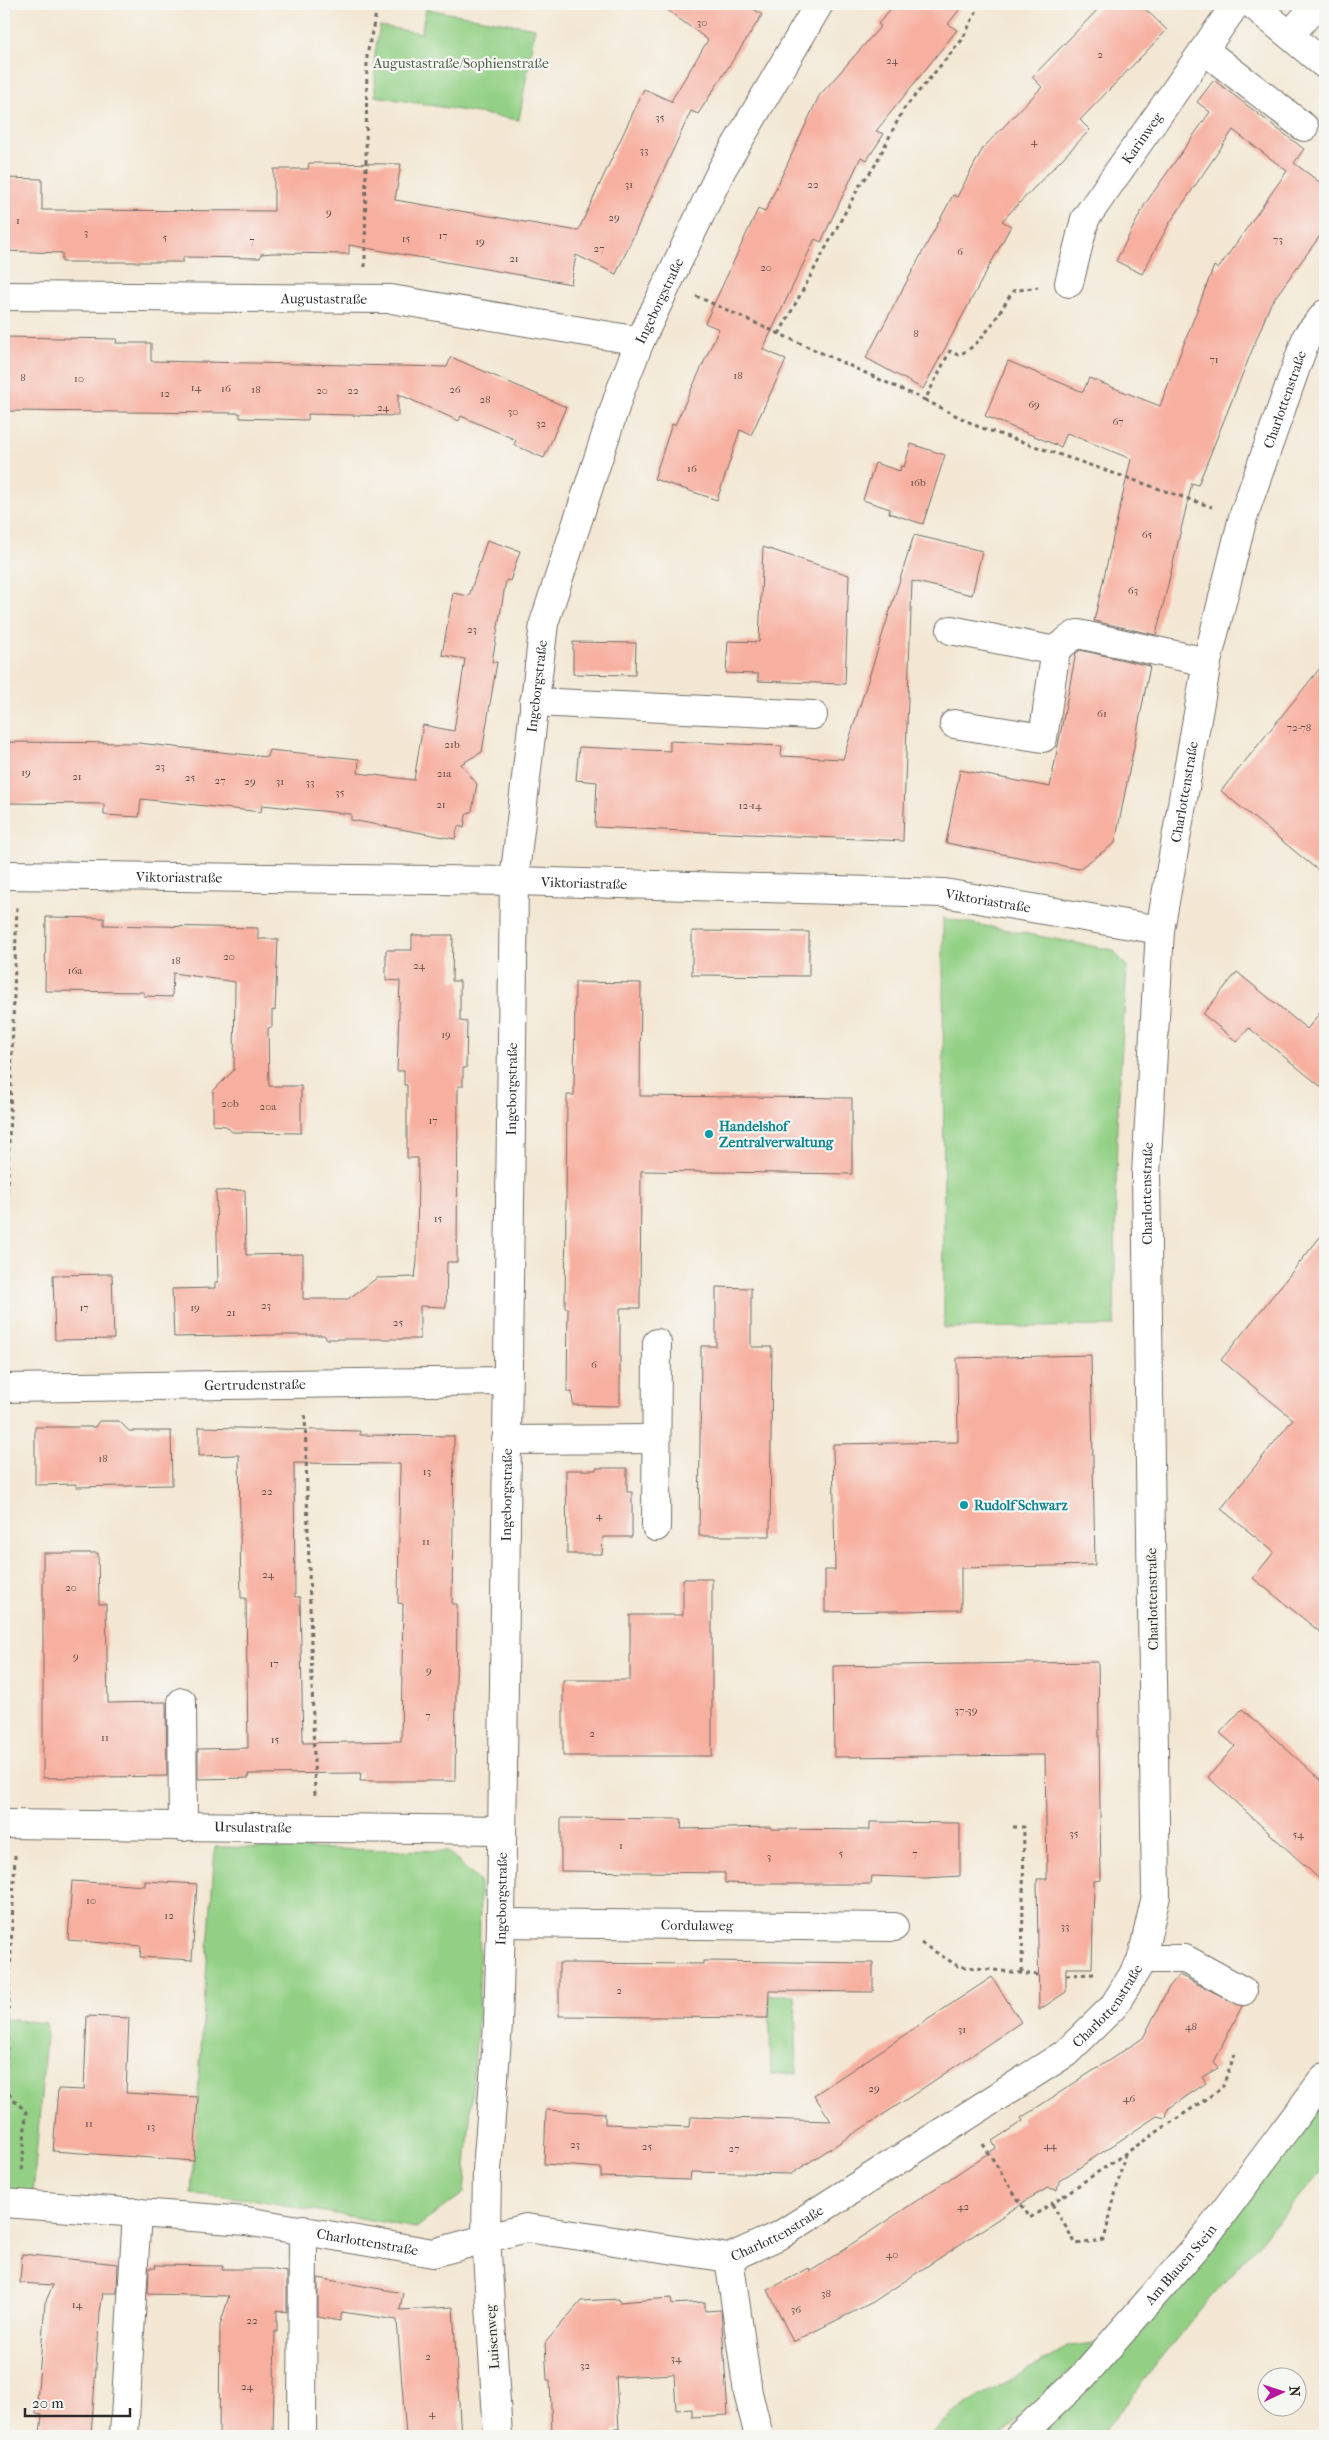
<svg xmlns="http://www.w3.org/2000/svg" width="1329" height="2440" font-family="'IM FELL French Canon',serif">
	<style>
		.green { fill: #93d085; stroke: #5f7e58 }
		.building { fill: #f7b0a0; fill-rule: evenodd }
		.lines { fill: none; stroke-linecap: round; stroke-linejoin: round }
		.minor-casing { stroke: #716d66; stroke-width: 30 }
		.path { stroke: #716d66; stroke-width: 3; stroke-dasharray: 4 4; stroke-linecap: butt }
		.minor { stroke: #fff; stroke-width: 28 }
		.culture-dot { fill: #0f9aa8; stroke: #f6f6f2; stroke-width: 2 }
		.labels { text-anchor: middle; stroke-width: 4.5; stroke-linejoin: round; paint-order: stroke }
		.number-label { font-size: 11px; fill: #5e4c48 }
		.park-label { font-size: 14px; fill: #4a5d46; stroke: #f6f6f2 }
		.street-label { font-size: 14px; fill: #2b2b2b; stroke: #f6f6f2 }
		.culture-label { font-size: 14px; font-weight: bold; fill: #0d838f; stroke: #f6f6f2; text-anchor: start }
	</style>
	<rect width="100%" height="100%" fill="#f6f6f2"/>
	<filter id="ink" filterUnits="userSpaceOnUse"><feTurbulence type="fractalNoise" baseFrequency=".02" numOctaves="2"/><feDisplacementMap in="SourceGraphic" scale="10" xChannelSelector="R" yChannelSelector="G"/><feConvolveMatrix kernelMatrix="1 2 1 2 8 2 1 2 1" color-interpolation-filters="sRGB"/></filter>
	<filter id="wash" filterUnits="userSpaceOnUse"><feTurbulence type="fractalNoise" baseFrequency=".0096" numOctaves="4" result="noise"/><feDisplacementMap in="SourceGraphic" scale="20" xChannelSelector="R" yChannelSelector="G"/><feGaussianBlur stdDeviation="1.12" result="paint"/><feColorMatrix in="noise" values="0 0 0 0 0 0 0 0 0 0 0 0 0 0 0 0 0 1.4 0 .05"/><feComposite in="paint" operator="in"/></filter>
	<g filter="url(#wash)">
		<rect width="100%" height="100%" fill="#f3e7d3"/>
		<!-- green -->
		<path class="green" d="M 426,9 L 535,28 L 519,120 L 375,96 L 375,53 L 380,26 L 421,33 Z
			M 943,918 L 1113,950 L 1127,967 L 1117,1124 L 1114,1326 L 944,1328 Z
			M 215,1847 L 447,1851 L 480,1882 L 479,2005 L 464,2193 L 416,2228 L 250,2199 L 191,2194 Z
			M 769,1995 L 795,1995 L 797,2073 L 771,2075 Z
			M 4,2019 L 47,2023 L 33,2194 L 4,2192 Z
			M 1325,2089 L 1325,2168 L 1196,2314 L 1100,2436 L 1038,2436 Z
			M 1103,2342 L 1000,2436 L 930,2436 L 952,2413 L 1069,2346 Z"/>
		<g id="blocks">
			<!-- building -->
			<path class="building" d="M 659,4 L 747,4 L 762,15 L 698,114 L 691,111 L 616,274 L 576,255 L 571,284 L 349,245 L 349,254 L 273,253 L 261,254 L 260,258 L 183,257 L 183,262 L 62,262 L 62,253 L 4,251 L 4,178 L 42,179 L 42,210 L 274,211 L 274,169 L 308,169 L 309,163 L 401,164 L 395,200 L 578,231 L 644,89 L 673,102 L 671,101 L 708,40 Z
				M 895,4 L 964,4 L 948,24 L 957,30 L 876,131 L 884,134 L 867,160 L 861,157 L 821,242 L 815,239 L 763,349 L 786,360 L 751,435 L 740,430 L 717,500 L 654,479 L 672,424 L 675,425 L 719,329 L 705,323 L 758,209 L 765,212 L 819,96 L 881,26 L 878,24 Z
				M 1103,4 L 1140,4 L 1167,30 L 1080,120 L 1090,130 L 1002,221 L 1011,226 L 923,389 L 866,358 L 953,195 L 957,197 L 983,148 L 1042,87 L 1032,77 Z
				M 1214,80 L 1304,149 L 1294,163 L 1325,186 L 1325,229 L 1271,303 L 1198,485 L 1192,483 L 1156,635 L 1094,621 L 1131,459 L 1067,433 L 1061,447 L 985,416 L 1008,361 L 1083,392 L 1089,378 L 1160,406 L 1214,266 L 1218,269 L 1287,171 L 1233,130 L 1169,224 L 1142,274 L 1116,261 L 1145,204 L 1210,112 L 1197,102 Z
				M 4,337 L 117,339 L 116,343 L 151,343 L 151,361 L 447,367 L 451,357 L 566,407 L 544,458 L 514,445 L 516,440 L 461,416 L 459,421 L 398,394 L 398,416 L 308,414 L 308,420 L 240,418 L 240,413 L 4,411 Z
				M 911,444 L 945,455 L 923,524 L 889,513 L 890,509 L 863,500 L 875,463 L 900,471 L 901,466 L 904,467 Z
				M 914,535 L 982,551 L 972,595 L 912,581 L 903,841 L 595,827 L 597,782 L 576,780 L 579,747 L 670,751 L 670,741 L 782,746 L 781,756 L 843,759 Z
				M 487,540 L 520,551 L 510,581 L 506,580 L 492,662 L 497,662 L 482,752 L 461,764 L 477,784 L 472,811 L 466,815 L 464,828 L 458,826 L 455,839 L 351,820 L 351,814 L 262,805 L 261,812 L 141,799 L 139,817 L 104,815 L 104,804 L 4,803 L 4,742 L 138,743 L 267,757 L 269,750 L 359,759 L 358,773 L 414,780 L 423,725 L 454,731 L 465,659 L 442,655 L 453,593 L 469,596 Z
				M 763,547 L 849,575 L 845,684 L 758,681 L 758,674 L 726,673 L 728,641 L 759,642 Z
				M 573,642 L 636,643 L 635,675 L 573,674 Z
				M 1080,650 L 1150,666 L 1115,843 L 1079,869 L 946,843 L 960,770 L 1050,787 L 1076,653 Z
				M 1325,662 L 1325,876 L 1221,791 Z
				M 46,917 L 104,918 L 104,925 L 258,928 L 258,939 L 278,939 L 275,1011 L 272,1010 L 272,1027 L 268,1028 L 269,1086 L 301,1086 L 301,1133 L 232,1132 L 226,1126 L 213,1125 L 213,1091 L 234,1070 L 235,982 L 173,973 L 172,997 L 144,996 L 144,992 L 45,991 Z
				M 692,931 L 809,932 L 809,976 L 692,975 Z
				M 412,935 L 453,935 L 452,981 L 460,981 L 460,1021 L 467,1022 L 466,1068 L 463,1068 L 463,1086 L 458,1086 L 457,1262 L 447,1262 L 446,1307 L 420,1306 L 420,1339 L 327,1339 L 324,1335 L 276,1335 L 174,1337 L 172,1289 L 215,1288 L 215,1282 L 218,1282 L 216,1191 L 245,1190 L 246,1255 L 303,1254 L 303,1299 L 348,1299 L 377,1278 L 415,1277 L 417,1262 L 418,1158 L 407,1158 L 407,1085 L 404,1085 L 404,1071 L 397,1071 L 400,981 L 386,980 L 386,950 L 412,950 Z
				M 1237,972 L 1307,1029 L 1325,1006 L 1325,1090 L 1249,1028 L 1237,1042 L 1203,1014 Z
				M 575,982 L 641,983 L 640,1096 L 852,1098 L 852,1174 L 641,1171 L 640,1308 L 620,1308 L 620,1406 L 573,1405 L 572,1392 L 567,1392 L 568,1308 L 565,1308 L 567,1095 L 574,1095 Z
				M 1325,1231 L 1325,1636 L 1253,1578 L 1274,1552 L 1221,1509 L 1293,1419 L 1221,1360 Z
				M 112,1274 L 114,1339 L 55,1340 L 53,1275 Z
				M 716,1287 L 751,1288 L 751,1347 L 772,1347 L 770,1536 L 699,1536 L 701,1346 L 716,1346 Z
				M 1091,1355 L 1095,1565 L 961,1568 L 961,1610 L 825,1612 L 825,1570 L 835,1570 L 833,1444 L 958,1442 L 957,1358 Z
				M 99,1421 L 119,1421 L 129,1431 L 171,1431 L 172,1485 L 76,1487 L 76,1484 L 35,1485 L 35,1427 L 95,1427 Z
				M 199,1427 L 360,1431 L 360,1435 L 454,1436 L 452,1604 L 457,1604 L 455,1781 L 360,1781 L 361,1773 L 248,1774 L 249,1778 L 198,1779 L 198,1749 L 248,1748 L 246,1598 L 241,1598 L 239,1455 L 199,1456 ZM 294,1463 L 400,1464 L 398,1603 L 403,1604 L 401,1741 L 303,1743 L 300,1597 L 295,1597 Z
				M 596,1468 L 627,1468 L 627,1492 L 632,1492 L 632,1537 L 603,1537 L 602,1554 L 567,1554 L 566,1470 L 596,1470 Z
				M 43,1553 L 98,1553 L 99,1604 L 106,1604 L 108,1703 L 166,1702 L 167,1776 L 43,1778 Z
				M 683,1579 L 712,1579 L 712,1756 L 563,1756 L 563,1680 L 630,1680 L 630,1615 L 683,1615 Z
				M 1098,1662 L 1101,1880 L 1094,1881 L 1092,1968 L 1066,1968 L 1066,1992 L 1039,2010 L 1037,1879 L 1047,1879 L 1045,1755 L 834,1757 L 833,1666 Z
				M 1242,1709 L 1325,1784 L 1325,1884 L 1208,1777 L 1235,1746 L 1220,1733 Z
				M 561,1818 L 682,1819 L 681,1829 L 771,1827 L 771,1829 L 870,1830 L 870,1822 L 960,1823 L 960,1876 L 925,1878 L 872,1876 L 871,1884 L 760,1884 L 725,1883 L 725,1873 L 561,1871 Z
				M 72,1881 L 145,1886 L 145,1881 L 197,1884 L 192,1960 L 140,1957 L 141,1946 L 68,1940 Z
				M 703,1961 L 873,1963 L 873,1992 L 769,1991 L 768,2018 L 559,2016 L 559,1963 L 703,1964 Z
				M 1179,1975 L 1242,2006 L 1214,2062 L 1218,2068 L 1202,2077 L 1206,2083 L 1168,2109 L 1166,2118 L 1157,2116 L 1059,2181 L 1057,2190 L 1048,2188 L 1030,2198 L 873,2302 L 793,2342 L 768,2290 L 809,2268 L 811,2271 L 996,2148 L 992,2141 L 1023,2121 L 1021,2118 L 1143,2038 L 1169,1987 Z
				M 992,1977 L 1021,2022 L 895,2107 L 791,2174 L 691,2172 L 690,2180 L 601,2177 L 601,2168 L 544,2164 L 546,2110 L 605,2113 L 605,2124 L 690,2127 L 691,2117 L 831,2121 L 814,2095 Z
				M 87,2016 L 129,2018 L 126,2093 L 198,2097 L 194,2161 L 53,2151 L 58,2089 L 84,2090 Z
				M 22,2254 L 118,2264 L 117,2293 L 103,2293 L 100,2312 L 91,2436 L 40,2435 L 42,2415 L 36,2414 L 45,2303 L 53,2285 L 20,2283 Z
				M 155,2265 L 223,2266 L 222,2269 L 269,2269 L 287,2272 L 287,2312 L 277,2310 L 277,2332 L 275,2331 L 273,2436 L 219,2436 L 220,2325 L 229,2296 L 148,2294 L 149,2268 L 156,2268 Z
				M 318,2278 L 403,2293 L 400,2310 L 453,2307 L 461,2436 L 406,2436 L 397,2320 L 342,2312 L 340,2321 L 318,2317 Z
				M 671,2298 L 672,2304 L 705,2302 L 705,2311 L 721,2310 L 728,2415 L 692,2417 L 692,2409 L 676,2410 L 674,2374 L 616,2377 L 619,2429 L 613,2429 L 613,2436 L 567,2436 L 567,2432 L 552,2433 L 550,2380 L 547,2380 L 545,2343 L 581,2301 L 619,2299 L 619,2302 Z"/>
		</g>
	</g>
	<g filter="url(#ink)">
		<use href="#blocks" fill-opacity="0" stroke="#716d66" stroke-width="1"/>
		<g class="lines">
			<!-- minor casing -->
			<g class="minor-casing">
				<g id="minor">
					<path d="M 1252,4 L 1325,65"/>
					<path d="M 1290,35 L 1317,4"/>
					<path d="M 1204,50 L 1304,127"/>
					<path id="s1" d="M 1069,283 L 1085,219 L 1236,4"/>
					<path id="s2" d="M 4,296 L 391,299 L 640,341"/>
					<path d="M 951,630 L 1050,650 C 1061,649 1067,638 1078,634 L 1207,662"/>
					<path d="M 534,702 L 813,715"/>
					<path d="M 954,724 L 1043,738 L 1056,649"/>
					<path id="s3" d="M 4,875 L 514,881 L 944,893 L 1160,930"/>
					<path id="s4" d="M 4,1388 L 506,1381"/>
					<path d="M 506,1440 L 656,1439"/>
					<path d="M 656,1527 L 657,1343"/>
					<path d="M 182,1702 L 183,1827"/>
					<path id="s5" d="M 4,1824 L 502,1830"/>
					<path id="s6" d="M 501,1923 L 894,1927"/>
					<path d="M 1142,1959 L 1185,1959 L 1243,1991"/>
					<path id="s7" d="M 4,2203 L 246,2221 L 433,2253 L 526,2228 L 729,2258 L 782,2234 L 1066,2053 L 1113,2007 L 1141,1962 L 1156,1896 L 1146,1174 L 1160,930 L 1207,662 L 1243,517 L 1307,336 L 1325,314"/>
					<path d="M 729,2258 L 748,2393 L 759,2436"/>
					<path d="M 124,2436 L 137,2212"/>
					<path d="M 302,2436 L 303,2229"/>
					<path id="s8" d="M 498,2436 L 486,2237 L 487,2170 L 498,2025 L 501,1923 L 514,881 L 544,623 L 621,389 L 640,341 L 722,169 L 819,4"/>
					<path id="s9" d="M 1019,2436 L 1082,2377 L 1205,2237 L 1325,2077"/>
				</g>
			</g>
			<!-- path -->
			<path class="path" d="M 365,267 L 367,55 L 378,4
				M 696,296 L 925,400 L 950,351 L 958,355 C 983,346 999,312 1013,291 L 1038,287
				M 779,334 L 860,185 L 873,169 L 903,110 L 962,40 L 980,4
				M 925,400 L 979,427 L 1212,507
				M 4,1287 L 17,906
				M 305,1415 L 315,1796
				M 1013,1827 L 1024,1827 L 1022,1973
				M 15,1855 L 5,2090 L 26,2112 L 22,2173
				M 921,1943 L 958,1966 L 1038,1975
				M 1066,1975 L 1096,1974
				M 983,2144 L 1030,2218 L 1222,2088 L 1235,2054
				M 1052,2204 L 1076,2244 L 1104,2240 L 1125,2154"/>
			<!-- minor -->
			<use href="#minor" class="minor"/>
		</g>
	</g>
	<!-- markers -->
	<g class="culture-dot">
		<circle cx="709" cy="1134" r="5"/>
		<circle cx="964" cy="1505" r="5"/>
	</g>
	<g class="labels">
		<!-- number labels -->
		<g class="number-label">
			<text x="702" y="26">30</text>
			<text x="1100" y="58">2</text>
			<text x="892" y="64">24</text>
			<text x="660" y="121">35</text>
			<text x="1034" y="145">4</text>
			<text x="644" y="154">33</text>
			<text x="629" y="188">31</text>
			<text x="813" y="188">22</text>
			<text x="329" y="216">9</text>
			<text x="614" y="221">29</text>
			<text x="18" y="224">1</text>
			<text x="86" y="236">3</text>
			<text x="443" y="239">17</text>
			<text x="165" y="241">5</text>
			<text x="406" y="242">15</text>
			<text x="1278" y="243">73</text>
			<text x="252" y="244">7</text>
			<text x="480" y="245">19</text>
			<text x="599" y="252">27</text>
			<text x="960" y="255">6</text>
			<text x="514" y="262">21</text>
			<text x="766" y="271">20</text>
			<text x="916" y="337">8</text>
			<text x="1214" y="363">71</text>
			<text x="738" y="379">18</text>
			<text x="23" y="381">8</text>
			<text x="79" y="382">10</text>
			<text x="196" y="391">14</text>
			<text x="226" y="392">16</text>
			<text x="256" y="393">18</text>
			<text x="455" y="393">26</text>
			<text x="322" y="394">20</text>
			<text x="353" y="394">22</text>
			<text x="165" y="397">12</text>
			<text x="485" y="403">28</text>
			<text x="1034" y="408">69</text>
			<text x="383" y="411">24</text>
			<text x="513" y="415">30</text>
			<text x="1118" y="425">67</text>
			<text x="541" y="427">32</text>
			<text x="692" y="472">16</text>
			<text x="918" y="486">16b</text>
			<text x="1147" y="538">65</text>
			<text x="1133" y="594">63</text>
			<text x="472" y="633">23</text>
			<text x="1102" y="717">61</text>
			<text x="1299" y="731">72-78</text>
			<text x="452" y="748">21b</text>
			<text x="160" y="770">23</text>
			<text x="26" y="776">19</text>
			<text x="444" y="777">21a</text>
			<text x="77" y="780">21</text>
			<text x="190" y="781">25</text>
			<text x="220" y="784">27</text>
			<text x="250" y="785">29</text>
			<text x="280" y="785">31</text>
			<text x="310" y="786">33</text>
			<text x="340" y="796">35</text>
			<text x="441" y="808">21</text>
			<text x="750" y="809">12-14</text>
			<text x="229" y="960">20</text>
			<text x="176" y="964">18</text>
			<text x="419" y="969">24</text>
			<text x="75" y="974">16a</text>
			<text x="446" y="1038">19</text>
			<text x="230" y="1107">20b</text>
			<text x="268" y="1110">20a</text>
			<text x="433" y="1124">17</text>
			<text x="438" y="1222">15</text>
			<text x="266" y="1309">23</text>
			<text x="84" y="1311">17</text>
			<text x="195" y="1311">19</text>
			<text x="231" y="1316">21</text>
			<text x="398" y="1326">25</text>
			<text x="594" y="1368">6</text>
			<text x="103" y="1462">18</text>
			<text x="427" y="1475">13</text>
			<text x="267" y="1495">22</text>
			<text x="599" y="1519">4</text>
			<text x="426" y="1545">11</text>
			<text x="268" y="1578">24</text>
			<text x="71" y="1591">20</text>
			<text x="76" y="1660">9</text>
			<text x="274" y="1667">17</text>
			<text x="429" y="1674">9</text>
			<text x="966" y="1714">37-39</text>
			<text x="428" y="1719">7</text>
			<text x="592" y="1737">2</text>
			<text x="105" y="1741">11</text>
			<text x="275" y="1743">15</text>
			<text x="1074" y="1837">35</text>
			<text x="1298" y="1838">54</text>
			<text x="621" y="1849">1</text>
			<text x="841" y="1857">5</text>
			<text x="915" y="1857">7</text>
			<text x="769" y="1860">3</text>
			<text x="91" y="1904">10</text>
			<text x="169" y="1919">12</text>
			<text x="1065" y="1930">33</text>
			<text x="619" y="1994">2</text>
			<text x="1191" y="2030">48</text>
			<text x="962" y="2033">31</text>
			<text x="874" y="2092">29</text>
			<text x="1129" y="2102">46</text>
			<text x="89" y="2127">11</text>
			<text x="151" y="2130">13</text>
			<text x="575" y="2148">23</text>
			<text x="1050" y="2149">44</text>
			<text x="647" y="2150">25</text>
			<text x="734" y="2152">27</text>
			<text x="963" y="2210">42</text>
			<text x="892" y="2258">40</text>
			<text x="826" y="2297">38</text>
			<text x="77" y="2308">14</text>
			<text x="796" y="2313">36</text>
			<text x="252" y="2324">22</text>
			<text x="428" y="2360">2</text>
			<text x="676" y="2362">34</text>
			<text x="585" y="2369">32</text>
			<text x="247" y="2390">24</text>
			<text x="432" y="2417">4</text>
		</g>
		<!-- park labels -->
		<g class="park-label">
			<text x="461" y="68">Augustastraße/Sophienstraße</text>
		</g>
		<!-- street labels -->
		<g class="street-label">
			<text dy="5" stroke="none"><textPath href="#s1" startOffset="165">Karinweg</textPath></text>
			<text dy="5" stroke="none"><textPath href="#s2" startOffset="320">Augustastraße</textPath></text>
			<text dy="5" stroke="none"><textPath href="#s8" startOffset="2158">Ingeborgstraße</textPath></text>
			<text dy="5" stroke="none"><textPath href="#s7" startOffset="2828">Charlottenstraße</textPath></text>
			<text dy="5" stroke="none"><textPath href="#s8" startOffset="1752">Ingeborgstraße</textPath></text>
			<text dy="5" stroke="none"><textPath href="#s7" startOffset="2422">Charlottenstraße</textPath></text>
			<text dy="5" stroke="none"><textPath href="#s3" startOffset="175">Viktoriastraße</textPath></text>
			<text dy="5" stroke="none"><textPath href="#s3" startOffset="580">Viktoriastraße</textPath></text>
			<text dy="5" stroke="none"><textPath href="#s3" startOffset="985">Viktoriastraße</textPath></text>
			<text dy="5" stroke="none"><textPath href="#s8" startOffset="1348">Ingeborgstraße</textPath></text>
			<text dy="5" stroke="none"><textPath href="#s7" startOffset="2018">Charlottenstraße</textPath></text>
			<text dy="5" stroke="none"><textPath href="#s4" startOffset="251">Gertrudenstraße</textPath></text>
			<text dy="5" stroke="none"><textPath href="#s8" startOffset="942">Ingeborgstraße</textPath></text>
			<text transform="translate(1152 1599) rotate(-91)" y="5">Charlottenstraße</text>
			<text dy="5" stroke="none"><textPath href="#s5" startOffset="249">Ursulastraße</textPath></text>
			<text dy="5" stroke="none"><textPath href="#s8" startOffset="538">Ingeborgstraße</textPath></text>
			<text dy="5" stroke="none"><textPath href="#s6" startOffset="196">Cordulaweg</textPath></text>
			<text dy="5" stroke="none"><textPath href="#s7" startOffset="1192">Charlottenstraße</textPath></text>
			<text dy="5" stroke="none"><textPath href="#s7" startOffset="788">Charlottenstraße</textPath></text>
			<text dy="5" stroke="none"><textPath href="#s7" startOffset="366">Charlottenstraße</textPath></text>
			<text dy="5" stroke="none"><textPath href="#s9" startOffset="236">Am Blauen Stein</textPath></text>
			<text transform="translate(492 2337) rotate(-94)" y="5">Luisenweg</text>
		</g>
		<!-- culture labels -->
		<g class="culture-label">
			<text x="719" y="1131">Handelshof<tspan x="719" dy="16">Zentralverwaltung</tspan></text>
			<text x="974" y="1510">Rudolf Schwarz</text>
		</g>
	</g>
	<!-- margin -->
	<rect width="1329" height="2440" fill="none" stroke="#f6f6f2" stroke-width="20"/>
	<!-- north arrow -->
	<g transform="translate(1282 2392) rotate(86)"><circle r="24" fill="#f6f6f2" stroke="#a5a5a2"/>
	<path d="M0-4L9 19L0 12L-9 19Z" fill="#b5179e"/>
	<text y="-8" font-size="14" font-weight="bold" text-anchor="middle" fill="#2b2b2b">N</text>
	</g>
	<!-- scale -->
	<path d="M25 2408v8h105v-8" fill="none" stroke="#2b2b2b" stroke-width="2.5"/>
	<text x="32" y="2408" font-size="15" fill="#2b2b2b" stroke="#f6f6f2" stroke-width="4" paint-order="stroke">20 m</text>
</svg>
